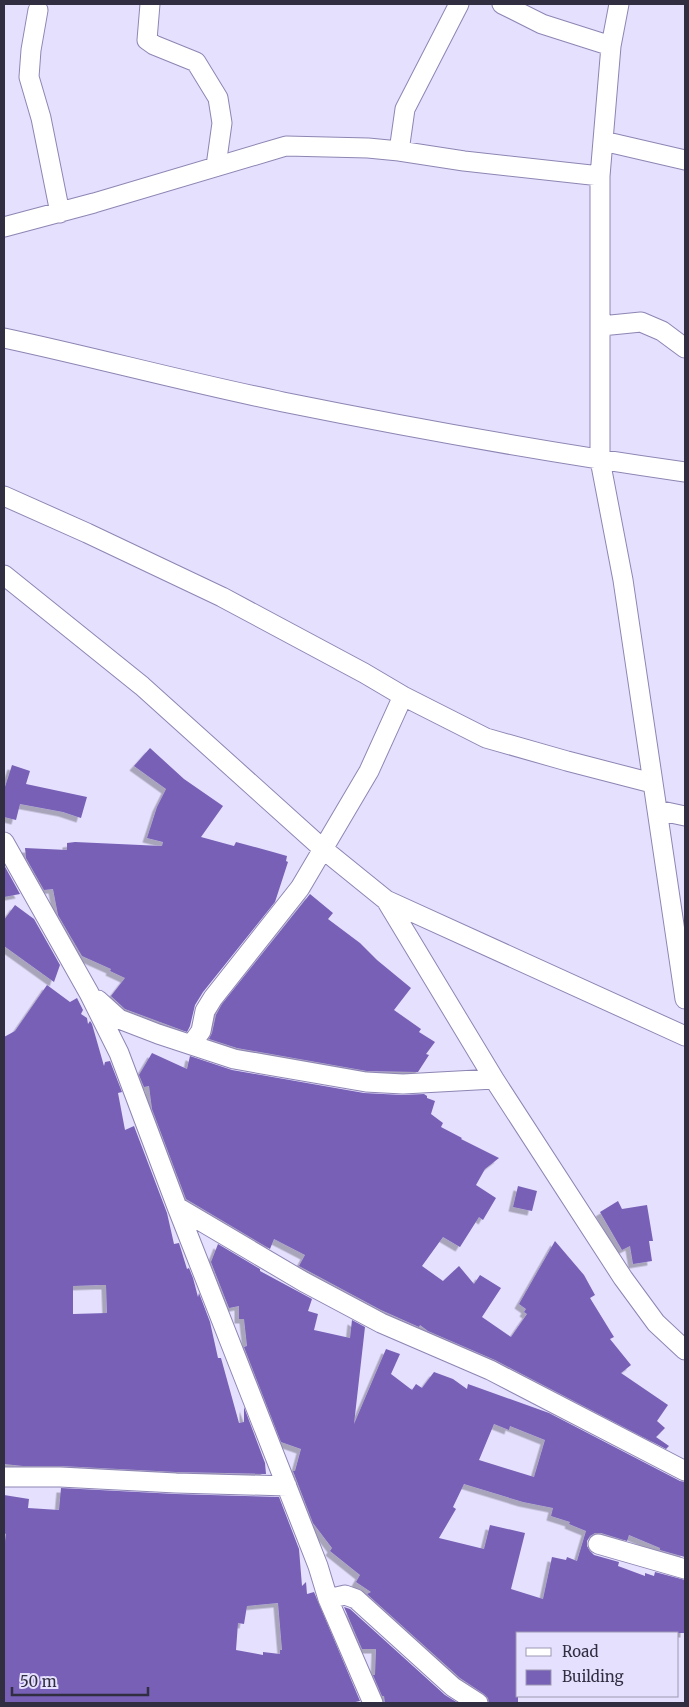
<svg xmlns="http://www.w3.org/2000/svg" width="689" height="1707" font-family="Merriweather,serif">
	<style>
		.building { fill: #7761b6; fill-rule: evenodd; filter: url(#shadow) }
		.lines { fill: none; stroke-linecap: round; stroke-linejoin: round }
		.minor-casing { stroke: #8e85b3; stroke-width: 21 }
		.minor { stroke: #fff; stroke-width: 19 }
	</style>
	<defs>
		<filter id="shadow"><feDropShadow dx="-4.5" dy="4.5" stdDeviation="0" flood-color="#0004"/></filter>
	</defs>
	<rect width="100%" height="100%" fill="#e5e0fe"/>
	<!-- building -->
	<path class="building" d="M 150,748 L 184,779 L 223,806 L 201,837 L 234,846 L 236,842 L 273,852 L 287,856 L 286,861 L 288,862 L 275,902 L 203,992 L 195,1005 L 190,1026 L 187,1032 L 125,1009 L 111,996 L 125,978 L 110,971 L 111,969 L 82,956 L 58,915 L 53,889 L 44,890 L 26,858 L 25,848 L 67,850 L 67,843 L 75,842 L 162,846 L 163,842 L 147,838 L 157,807 L 166,789 L 134,766 Z
		M 12,765 L 30,771 L 26,784 L 87,797 L 81,818 L 63,812 L 20,804 L 16,820 L 4,817 L 4,790 Z
		M 4,865 L 20,894 L 4,897 Z
		M 310,894 L 333,913 L 328,919 L 360,943 L 377,960 L 411,988 L 394,1010 L 421,1029 L 419,1032 L 435,1042 L 426,1054 L 429,1055 L 418,1072 L 367,1071 L 237,1048 L 209,1039 L 212,1033 L 216,1015 L 222,1004 Z
		M 15,905 L 34,919 L 60,965 L 54,982 L 4,946 L 4,920 Z
		M 47,985 L 70,1002 L 77,998 L 83,1010 L 81,1014 L 87,1018 L 88,1024 L 90,1021 L 92,1024 L 104,1066 L 105,1062 L 110,1061 L 122,1092 L 118,1093 L 125,1130 L 134,1126 L 167,1213 L 174,1244 L 179,1243 L 187,1269 L 189,1268 L 193,1278 L 198,1297 L 199,1293 L 210,1322 L 218,1358 L 221,1358 L 239,1423 L 244,1422 L 244,1407 L 265,1463 L 266,1474 L 270,1474 L 176,1472 L 61,1466 L 23,1466 L 4,1464 L 4,1037 L 15,1031 ZM 99,1285 L 106,1285 L 107,1313 L 73,1314 L 73,1286 Z
		M 152,1053 L 187,1069 L 190,1056 L 232,1070 L 364,1093 L 402,1095 L 424,1094 L 427,1096 L 427,1098 L 435,1101 L 431,1114 L 443,1123 L 441,1127 L 462,1138 L 461,1139 L 499,1158 L 485,1169 L 476,1185 L 496,1198 L 483,1220 L 479,1217 L 460,1247 L 443,1237 L 422,1266 L 443,1281 L 459,1266 L 474,1284 L 480,1275 L 501,1288 L 482,1317 L 511,1337 L 527,1314 L 524,1312 L 526,1309 L 519,1304 L 555,1241 L 584,1275 L 595,1295 L 590,1298 L 614,1337 L 610,1339 L 631,1365 L 621,1373 L 668,1405 L 657,1421 L 665,1428 L 656,1437 L 669,1446 L 666,1449 L 495,1360 L 428,1331 L 420,1325 L 419,1327 L 381,1310 L 299,1266 L 305,1255 L 274,1239 L 270,1249 L 186,1199 L 152,1109 L 149,1086 L 144,1087 L 139,1075 Z
		M 518,1186 L 537,1191 L 532,1211 L 513,1207 Z
		M 618,1201 L 622,1209 L 647,1205 L 653,1241 L 649,1241 L 652,1261 L 633,1264 L 630,1246 L 622,1250 L 600,1212 Z
		M 218,1244 L 260,1269 L 260,1271 L 312,1299 L 308,1311 L 318,1314 L 314,1330 L 350,1338 L 352,1320 L 365,1327 L 354,1424 L 386,1349 L 400,1354 L 391,1374 L 412,1390 L 416,1384 L 422,1388 L 434,1372 L 453,1379 L 467,1389 L 468,1384 L 549,1413 L 680,1481 L 685,1482 L 685,1557 L 660,1550 L 660,1548 L 629,1535 L 627,1541 L 601,1533 L 595,1533 L 590,1536 L 587,1541 L 587,1546 L 590,1551 L 594,1555 L 619,1562 L 618,1566 L 645,1576 L 645,1573 L 654,1576 L 655,1572 L 685,1580 L 685,1633 L 518,1633 L 518,1703 L 489,1703 L 488,1698 L 484,1694 L 460,1678 L 367,1594 L 371,1592 L 356,1582 L 360,1575 L 330,1551 L 332,1548 L 313,1523 L 293,1471 L 295,1471 L 301,1449 L 281,1442 L 244,1347 L 247,1346 L 244,1319 L 239,1319 L 239,1306 L 229,1308 L 211,1262 ZM 494,1424 L 509,1430 L 510,1426 L 545,1440 L 534,1477 L 479,1460 ZM 464,1484 L 523,1502 L 553,1508 L 551,1516 L 570,1522 L 569,1524 L 586,1531 L 577,1561 L 567,1557 L 566,1560 L 552,1557 L 543,1599 L 511,1589 L 525,1533 L 490,1525 L 484,1549 L 439,1538 L 456,1509 L 453,1507 Z
		M 61,1488 L 176,1494 L 279,1497 L 299,1549 L 302,1586 L 306,1582 L 307,1594 L 314,1592 L 360,1701 L 351,1703 L 4,1703 L 4,1548 L 6,1534 L 4,1533 L 4,1495 L 29,1499 L 28,1508 L 59,1510 ZM 278,1603 L 282,1650 L 280,1650 L 280,1654 L 263,1652 L 263,1655 L 236,1650 L 238,1623 L 244,1624 L 247,1606 Z
		M 344,1607 L 350,1609 L 445,1695 L 458,1703 L 385,1703 L 384,1696 L 382,1696 L 373,1675 L 375,1675 L 376,1649 L 362,1649 Z"/>
	<g class="lines">
		<!-- minor casing -->
		<g class="minor-casing">
			<path id="minor" d="M 150,4 L 147,40 L 154,45 L 196,62 L 218,98 L 222,123 L 216,166
				M 502,4 L 542,24 L 611,46
				M 619,4 L 611,46 L 600,176 L 600,460 L 623,580 L 685,999
				M 38,10 L 31,50 L 29,77 L 41,118 L 60,213
				M 603,141 L 685,160
				M 399,151 L 405,109 L 459,4
				M 4,227 L 94,203 L 286,146 L 368,148 L 399,151 L 464,161 L 600,176
				M 601,326 L 641,322 L 662,331 L 685,348
				M 4,338 C 97,358 190,383 283,402 C 417,429 551,453 685,472
				M 4,496 L 87,533 L 222,597 L 364,673 L 403,696 L 486,738 L 567,761 L 652,783
				M 4,575 L 142,686 L 323,849 L 386,900 L 685,1036
				M 657,810 L 685,816
				M 4,842 L 89,993 L 119,1053 L 177,1207 L 318,1566 L 328,1599 L 373,1703
				M 386,900 L 494,1079 L 623,1278 L 656,1323 L 685,1350
				M 98,1000 L 119,1019 L 158,1034 L 234,1059 L 366,1082 L 403,1084 L 494,1079
				M 191,1045 L 201,1031 L 205,1011 L 213,998 L 300,888 L 369,771 L 403,696
				M 177,1207 L 304,1282 L 381,1323 L 490,1370 L 685,1471
				M 4,1477 L 60,1477 L 176,1483 L 287,1486
				M 598,1544 L 685,1569
				M 328,1599 L 345,1595 L 356,1599 L 453,1687 L 478,1703"/>
		</g>
		<!-- minor -->
		<use href="#minor" class="minor"/>
	</g>
	<!-- border -->
	<rect width="689" height="1707" fill="none" stroke="#322e42" stroke-width="10"/>
	<!-- legend -->
	<rect x="516" y="1632" width="162" height="65" fill="#e5e0fe" stroke="#9d99b3"/>
	<rect x="526" y="1648" width="25" height="8" fill="#ffffff" stroke="#9d99b3"/>
	<text x="562" y="1657" font-size="15" fill="#322e42">Road</text>
	<rect x="526" y="1670" width="25" height="15" fill="#7761b6" stroke="#9d99b3"/>
	<text x="562" y="1682" font-size="15" fill="#322e42">Building</text>
	<!-- scale -->
	<path d="M12 1687v8h136v-8" fill="none" stroke="#322e42" stroke-width="2.5"/>
	<text x="20" y="1687" font-size="15" fill="#322e42" stroke="#e5e0fe" stroke-width="4" paint-order="stroke">50 m</text>
</svg>
